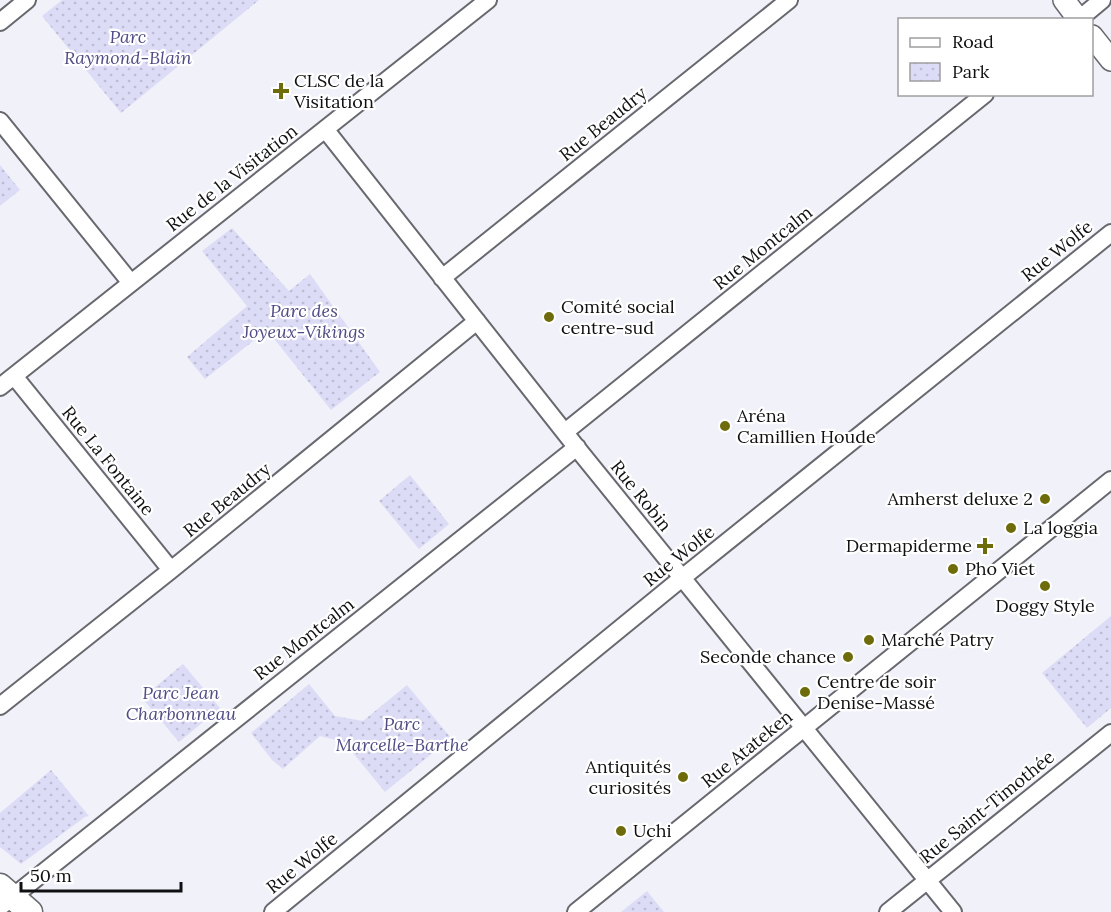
<svg xmlns="http://www.w3.org/2000/svg" width="1111" height="912" font-family="Lora,serif">
	<style>
		.park { fill: url(#park-dots) }
		.lines { fill: none; stroke-linecap: round; stroke-linejoin: round }
		.minor-casing { stroke: #68686f; stroke-width: 20 }
		.tertiary-casing { stroke: #68686f; stroke-width: 24 }
		.secondary-casing { stroke: #68686f; stroke-width: 27 }
		.minor { stroke: #fff; stroke-width: 16 }
		.tertiary { stroke: #fff; stroke-width: 21 }
		.secondary { stroke: #fff; stroke-width: 24 }
		.poi-dot { fill: #6e6c0a; stroke: #fff; stroke-width: 2 }
		.labels { text-anchor: middle; stroke-width: 4.5; stroke-linejoin: round; paint-order: stroke }
		.park-label { font-size: 18px; font-style: italic; fill: #514b85; stroke: #fff }
		.poi-label { font-size: 18px; fill: #101012; stroke: #fff; text-anchor: start }
		.street-label { font-size: 18px; fill: #101012; stroke: #fff }
	</style>
	<defs>
		<pattern id="park-dots" width="8" height="8" patternUnits="userSpaceOnUse" patternTransform="scale(1.5)"><rect width="8" height="8" fill="#dddcf7"/><path d="M2 2h.1M6 6h.1" fill="none" stroke="#bdbcd3" stroke-width="1.8" stroke-linecap="round"/></pattern>
	</defs>
	<rect width="100%" height="100%" fill="#f1f1f9"/>
	<!-- park -->
	<path class="park" d="M 62,0 L 259,0 L 121,113 L 42,16 Z
		M 0,165 L 20,190 L 0,206 Z
		M 232,228 L 289,291 L 310,274 L 380,372 L 331,410 L 267,330 L 205,379 L 187,357 L 247,306 L 202,251 Z
		M 410,475 L 449,524 L 419,549 L 379,501 Z
		M 1111,616 L 1111,708 L 1087,728 L 1042,673 Z
		M 183,664 L 220,708 L 179,742 L 142,698 Z
		M 309,684 L 335,716 L 363,721 L 407,685 L 451,738 L 385,792 L 344,742 L 320,736 L 283,769 L 272,760 L 251,733 Z
		M 51,770 L 89,816 L 85,817 L 21,864 L 0,847 L 0,813 Z
		M 647,891 L 664,912 L 621,912 Z"/>
	<g class="lines">
		<!-- minor casing -->
		<g class="minor-casing">
			<path id="minor" d="M 1078,20 L 1102,0
				M 0,22 L 27,0
				M 0,121 L 131,283
				M 325,129 L 581,453 L 953,912
				M 442,278 L 789,0
				M 14,376 L 171,570
				M 0,387 L 488,0
				M 565,432 L 985,94
				M 0,706 L 171,570 L 477,321
				M 0,907 L 577,447
				M 273,912 L 682,578 L 1111,233
				M 576,912 L 1111,480
				M 888,912 L 1111,733"/>
		</g>
		<!-- tertiary casing -->
		<g class="tertiary-casing">
			<path id="tertiary" d="M 1064,0 L 1079,20
				M 1092,36 L 1111,60"/>
		</g>
		<!-- secondary casing -->
		<g class="secondary-casing">
			<path id="secondary" d="M 0,886 L 30,912"/>
		</g>
		<!-- minor -->
		<use href="#minor" class="minor"/>
		<!-- tertiary -->
		<use href="#tertiary" class="tertiary"/>
		<!-- secondary -->
		<use href="#secondary" class="secondary"/>
	</g>
	<!-- markers -->
	<g class="poi-dot">
		<path d="M278 82h6v6h6v6h-6v6h-6v-6h-6v-6h6z"/>
		<circle cx="549" cy="317" r="6"/>
		<circle cx="725" cy="426" r="6"/>
		<circle cx="1045" cy="499" r="6"/>
		<circle cx="1011" cy="528" r="6"/>
		<path d="M982 537h6v6h6v6h-6v6h-6v-6h-6v-6h6z"/>
		<circle cx="953" cy="569" r="6"/>
		<circle cx="1045" cy="586" r="6"/>
		<circle cx="869" cy="640" r="6"/>
		<circle cx="848" cy="657" r="6"/>
		<circle cx="805" cy="692" r="6"/>
		<circle cx="683" cy="777" r="6"/>
		<circle cx="621" cy="831" r="6"/>
	</g>
	<g class="labels">
		<!-- park labels -->
		<g class="park-label">
			<text x="128" y="43">Parc<tspan x="128" dy="21">Raymond-Blain</tspan></text>
			<text x="304" y="317">Parc des<tspan x="304" dy="21">Joyeux-Vikings</tspan></text>
			<text x="181" y="699">Parc Jean<tspan x="181" dy="21">Charbonneau</tspan></text>
			<text x="402" y="730">Parc<tspan x="402" dy="21">Marcelle-Barthe</tspan></text>
		</g>
		<!-- poi labels -->
		<g class="poi-label">
			<text x="294" y="87">CLSC de la<tspan x="294" dy="21">Visitation</tspan></text>
			<text x="561" y="313">Comité social<tspan x="561" dy="21">centre-sud</tspan></text>
			<text x="737" y="422">Aréna<tspan x="737" dy="21">Camillien Houde</tspan></text>
			<text x="1033" y="505" text-anchor="end">Amherst deluxe 2</text>
			<text x="1023" y="534">La loggia</text>
			<text x="972" y="552" text-anchor="end">Dermapiderme</text>
			<text x="965" y="575">Pho Viet</text>
			<text x="1045" y="612" text-anchor="middle">Doggy Style</text>
			<text x="881" y="646">Marché Patry</text>
			<text x="836" y="663" text-anchor="end">Seconde chance</text>
			<text x="817" y="688">Centre de soir<tspan x="817" dy="21">Denise-Massé</tspan></text>
			<text x="671" y="773" text-anchor="end">Antiquités<tspan x="671" dy="21">curiosités</tspan></text>
			<text x="633" y="837">Uchi</text>
		</g>
		<!-- street labels -->
		<g class="street-label">
			<text transform="translate(603 124) rotate(-39)" y="6">Rue Beaudry</text>
			<text transform="translate(232 178) rotate(-38)" y="6">Rue de la Visitation</text>
			<text transform="translate(763 248) rotate(-39)" y="6">Rue Montcalm</text>
			<text transform="translate(1057 251) rotate(-39)" y="6">Rue Wolfe</text>
			<text transform="translate(108 461) rotate(51)" y="6">Rue La Fontaine</text>
			<text transform="translate(641 496) rotate(51)" y="6">Rue Robin</text>
			<text transform="translate(227 500) rotate(-39)" y="6">Rue Beaudry</text>
			<text transform="translate(679 556) rotate(-39)" y="6">Rue Wolfe</text>
			<text transform="translate(304 639) rotate(-38)" y="6">Rue Montcalm</text>
			<text transform="translate(747 749) rotate(-39)" y="6">Rue Atateken</text>
			<text transform="translate(987 807) rotate(-39)" y="6">Rue Saint-Timothée</text>
			<text transform="translate(302 863) rotate(-39)" y="6">Rue Wolfe</text>
		</g>
	</g>
	<!-- legend -->
	<rect x="898" y="18" width="195" height="78" fill="#ffffff" stroke="#9f9fa0" stroke-width="1.5"/>
	<rect x="910" y="38" width="30" height="9" fill="#ffffff" stroke="#9f9fa0" stroke-width="1.5"/>
	<text x="952" y="48" font-size="18" fill="#101012">Road</text>
	<rect x="910" y="63" width="30" height="18" fill="url(#park-dots)" stroke="#9f9fa0" stroke-width="1.5"/>
	<text x="952" y="78" font-size="18" fill="#101012">Park</text>
	<!-- scale -->
	<path d="M21 882v9h160v-9" fill="none" stroke="#101012" stroke-width="3"/>
	<text x="30" y="882" font-size="18" fill="#101012" stroke="#ffffff" stroke-width="4.5" paint-order="stroke">50 m</text>
</svg>
